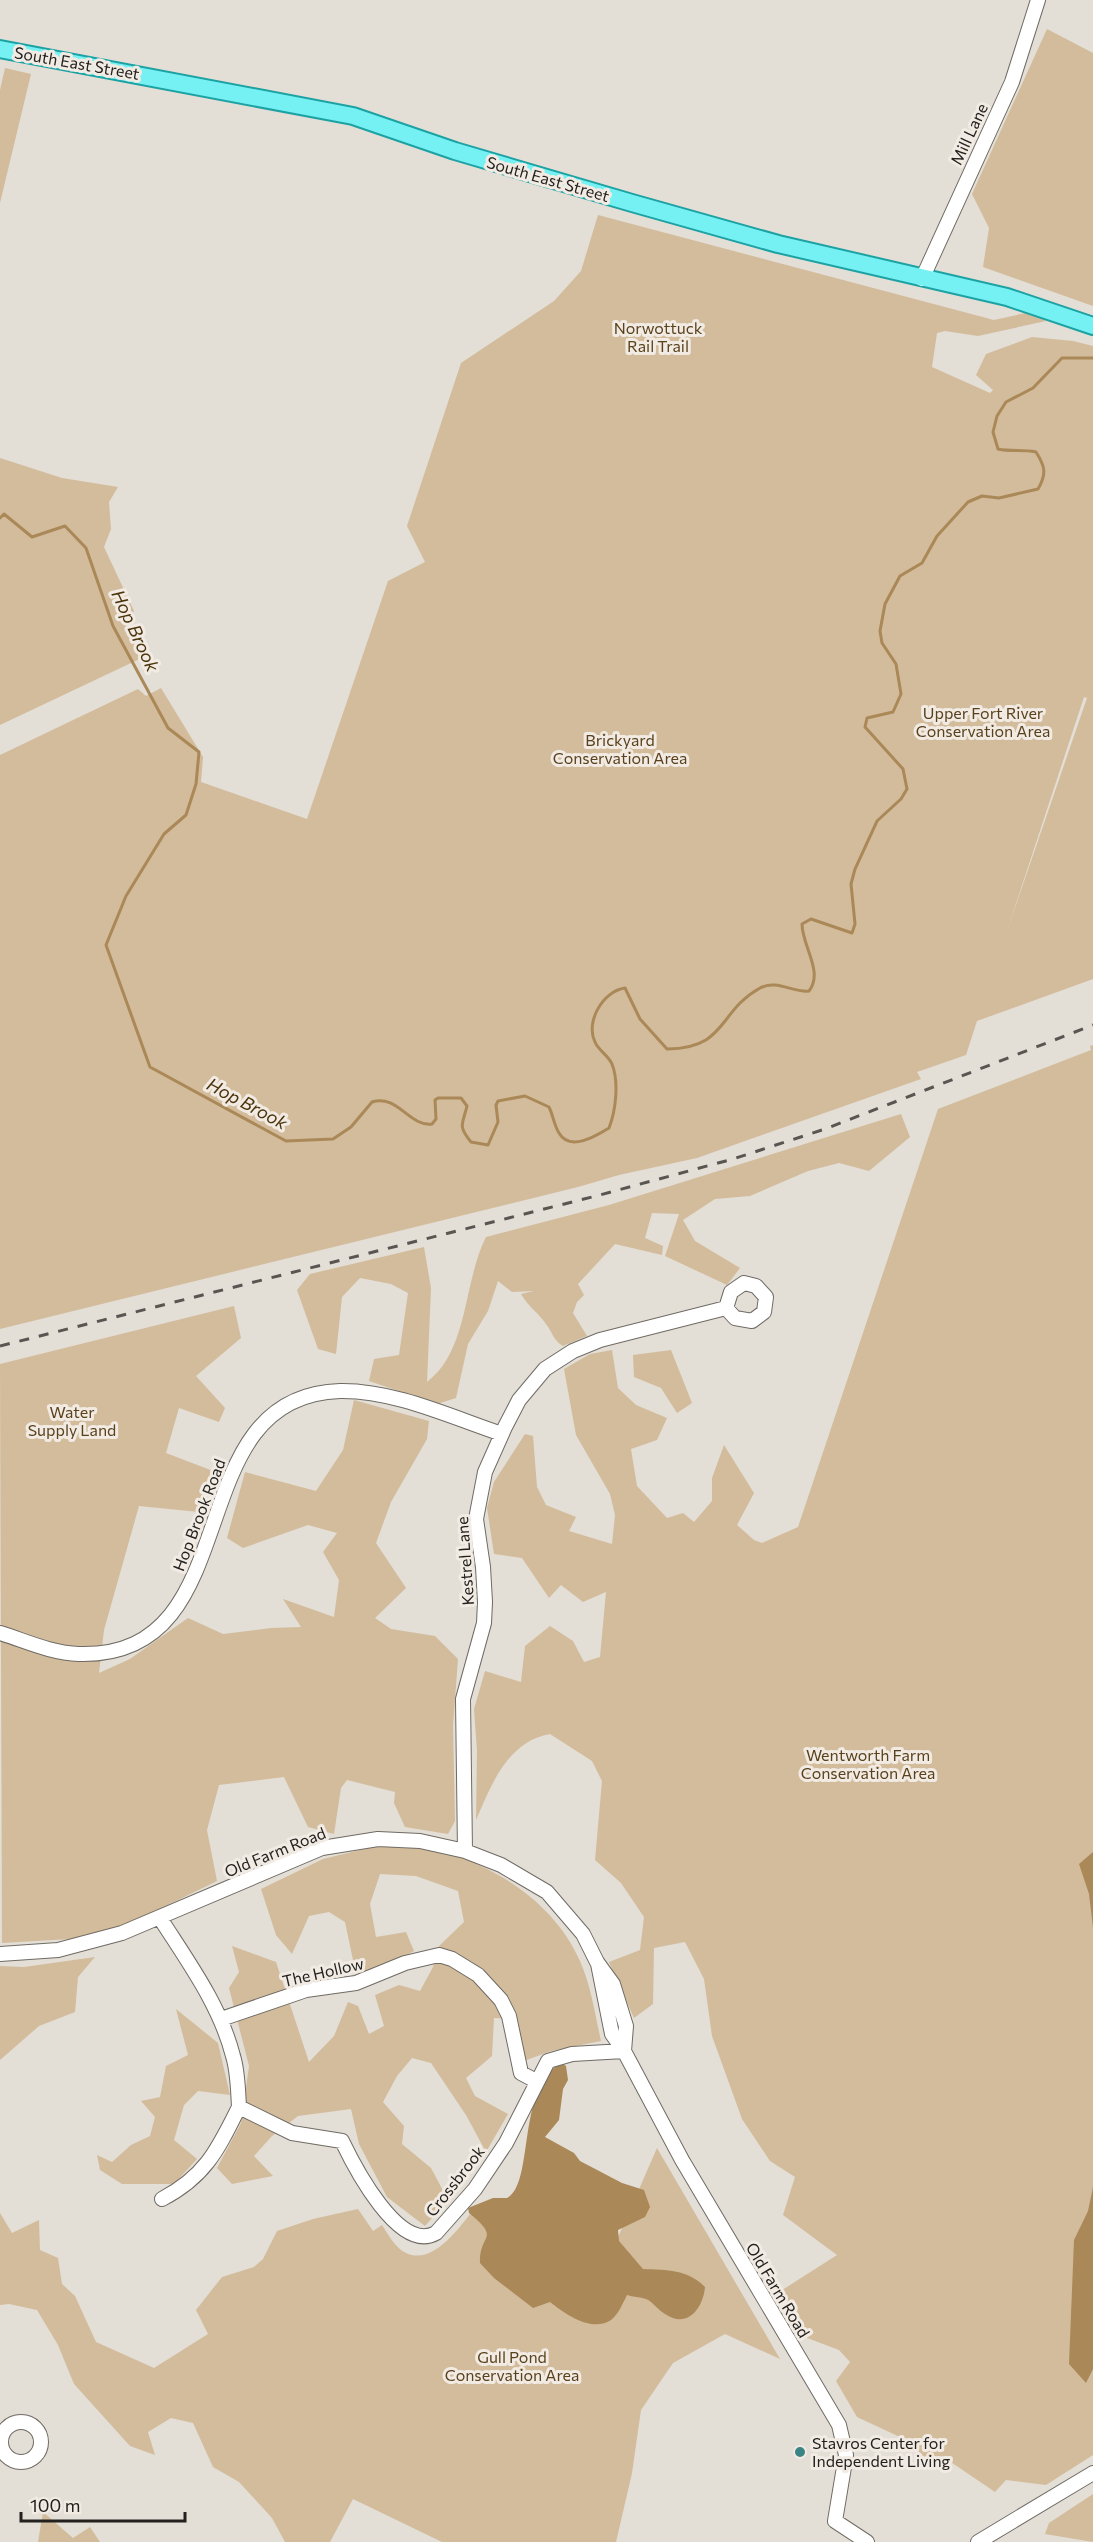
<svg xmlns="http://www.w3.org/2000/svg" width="1093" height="2542" font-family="Commissioner,sans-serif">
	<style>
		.green { fill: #d3bc9b; fill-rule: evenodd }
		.water { fill: #aa8858 }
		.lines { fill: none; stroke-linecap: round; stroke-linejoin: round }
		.stream { stroke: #aa8858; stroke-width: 3 }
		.minor-casing { stroke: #6f6b64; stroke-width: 16 }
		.major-casing { stroke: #1da2a3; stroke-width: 20 }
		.minor { stroke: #fff; stroke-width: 14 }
		.major { stroke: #76f1f3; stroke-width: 16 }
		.rail { stroke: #595652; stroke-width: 3; stroke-dasharray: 10 10; stroke-linecap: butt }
		.poi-dot { fill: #3b8485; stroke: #f1ebe4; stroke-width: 2 }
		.labels { text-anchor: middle; stroke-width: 6; stroke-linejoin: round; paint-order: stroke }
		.street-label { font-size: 16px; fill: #23211e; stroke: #f1ebe4 }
		.park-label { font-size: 16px; fill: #5a411b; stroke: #f1ebe4 }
		.poi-label { font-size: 16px; fill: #23211e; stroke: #f1ebe4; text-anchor: start }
		.water-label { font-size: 18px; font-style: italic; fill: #4b330a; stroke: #f1ebe4 }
	</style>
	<rect width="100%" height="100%" fill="#e3ded6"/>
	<!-- green -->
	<path class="green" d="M 1047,29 L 1093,53 L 1093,306 L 983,267 L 989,228 L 972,194 Z
		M 5,68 L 31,74 L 0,203 L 0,90 Z
		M 598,215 L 994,320 L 1030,312 L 1046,321 L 978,336 L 945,331 L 937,333 L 932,367 L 990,393 L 993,390 L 976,375 L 986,354 L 1032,337 L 1073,341 L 1093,346 L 1093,979 L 977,1021 L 966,1055 L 917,1072 L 921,1079 L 697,1158 L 619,1175 L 578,1187 L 0,1329 L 0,755 L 138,689 L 146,696 L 161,688 L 203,757 L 201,782 L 307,819 L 388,581 L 425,562 L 407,526 L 461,363 L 554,301 L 581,271 ZM 1084,697 L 1087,698 L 1008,928 Z
		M 0,458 L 62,478 L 118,487 L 109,502 L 111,529 L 104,547 L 134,611 L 127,626 L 150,654 L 0,725 Z
		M 1093,1045 L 1093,2455 L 1046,2485 L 1006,2480 L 995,2492 L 942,2456 L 927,2459 L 902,2438 L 857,2417 L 836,2381 L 850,2362 L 839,2350 L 802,2336 L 776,2294 L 837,2255 L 783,2215 L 795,2177 L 770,2161 L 742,2119 L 712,2036 L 704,1979 L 685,1942 L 654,1948 L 653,2004 L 634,2018 L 609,1962 L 640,1950 L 644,1917 L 621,1883 L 595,1860 L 602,1781 L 592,1761 L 550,1734 C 508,1741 491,1785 476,1820 L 477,1751 L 474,1709 L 485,1671 L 521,1682 L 525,1646 L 550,1626 L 573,1641 L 584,1662 L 600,1657 L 606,1592 L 583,1602 L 561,1585 L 549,1598 L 522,1558 L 494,1554 L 487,1508 L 494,1482 L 525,1434 L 533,1436 L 537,1487 L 546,1505 L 576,1517 L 569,1531 L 612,1544 L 615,1515 L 610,1494 L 576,1435 L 564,1369 L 590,1354 L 612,1350 L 618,1388 L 636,1405 L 667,1418 L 657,1440 L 631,1449 L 637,1486 L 667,1518 L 683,1513 L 694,1522 L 712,1501 L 712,1478 L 724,1445 L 754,1493 L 737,1525 L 754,1540 L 762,1543 L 798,1527 L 938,1109 L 1091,1050 L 1090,1046 Z
		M 901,1114 L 910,1137 L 869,1171 L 839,1163 L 808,1171 L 750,1196 L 715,1199 L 683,1220 L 695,1241 L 740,1268 L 727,1285 L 665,1256 L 679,1214 L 652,1213 L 645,1238 L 663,1246 L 662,1255 L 615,1244 L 578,1284 L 584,1295 L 577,1302 L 573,1313 L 587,1336 L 563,1346 C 553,1340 553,1333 546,1324 C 539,1313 529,1308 521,1294 L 534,1291 L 512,1292 L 498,1281 L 488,1311 L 468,1344 L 456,1398 L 437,1404 L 369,1381 L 374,1359 L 399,1355 L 408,1293 L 391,1284 L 360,1278 L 342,1297 L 336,1354 L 318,1349 L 297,1290 L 310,1274 L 424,1247 L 431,1288 L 427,1382 C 469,1350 463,1282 486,1237 L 609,1205 Z
		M 234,1306 L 241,1338 L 196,1376 L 225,1408 L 219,1422 L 179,1408 L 166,1453 L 213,1471 L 199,1512 L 139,1506 L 104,1630 L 99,1673 L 130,1659 L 188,1618 L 223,1634 L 271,1628 L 301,1627 L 283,1599 L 334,1617 L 339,1580 L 323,1552 L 337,1533 L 308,1525 L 243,1548 L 227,1538 L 245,1472 L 316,1491 L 343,1450 L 354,1400 L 429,1421 L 427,1439 L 391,1502 L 376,1543 L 406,1588 L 375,1618 L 391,1629 L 435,1636 L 458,1659 L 453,1726 L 455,1821 L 448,1834 L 405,1827 L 394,1803 L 395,1792 L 347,1780 L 341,1788 L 334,1834 L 308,1827 L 284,1777 L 219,1785 L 207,1830 L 217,1881 L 131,1923 L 70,1939 L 2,1943 L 0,1364 Z
		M 671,1350 L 692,1403 L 677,1413 L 661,1388 L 634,1377 L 633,1355 Z
		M 381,1845 C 401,1847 425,1847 445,1852 C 502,1870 555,1905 580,1961 C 591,1986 595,2014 601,2041 L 551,2051 L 524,2061 L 518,2019 L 494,2018 L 492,2056 L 466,2078 L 475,2096 L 508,2114 L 486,2152 L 466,2115 L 431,2063 L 412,2058 L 397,2076 L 383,2102 L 404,2126 L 402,2144 L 431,2168 L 448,2200 L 425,2226 L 387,2197 L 359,2144 L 351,2109 L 298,2116 L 272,2136 L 254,2156 L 273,2176 L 232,2184 L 217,2168 L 241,2123 L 249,2066 L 229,1988 L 239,1972 L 232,1946 L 276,1962 L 309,2062 L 334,2036 L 348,2002 L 358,2006 L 369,2034 L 384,2026 L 375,1995 L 399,1985 L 420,1991 L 433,1967 L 439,1946 L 464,1922 L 458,1891 L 416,1876 L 380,1874 L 370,1904 L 376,1937 L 406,1932 L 414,1951 L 372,1973 L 356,1974 L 345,1922 L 329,1912 L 309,1916 L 292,1954 L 276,1935 L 261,1889 L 323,1859 Z
		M 95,1957 L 78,1977 L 75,2012 L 39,2026 L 0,2060 L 0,1966 L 24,1967 Z
		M 176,2009 L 218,2043 L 230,2095 L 198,2091 L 184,2105 L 174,2140 L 197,2159 L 174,2184 L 122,2184 L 100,2170 L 97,2155 L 112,2162 L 131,2145 L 150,2136 L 155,2117 L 141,2101 L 160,2097 L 166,2066 L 188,2055 Z
		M 657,2148 L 780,2359 L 725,2334 L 673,2363 L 641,2410 L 632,2473 L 616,2542 L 442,2542 L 353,2499 L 330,2542 L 285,2542 L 272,2518 L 239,2482 L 213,2467 L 193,2423 L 171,2418 L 148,2432 L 155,2455 L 130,2446 L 74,2384 L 58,2345 L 37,2310 L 9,2304 L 0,2305 L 0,2213 L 12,2233 L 39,2220 L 40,2250 L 58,2258 L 62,2284 L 75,2296 L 96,2342 L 154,2368 L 208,2334 L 196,2310 L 222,2277 L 254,2267 L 263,2259 L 277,2231 L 313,2219 L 358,2209 L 373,2231 L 382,2225 C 388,2234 395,2248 406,2253 C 434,2266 460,2226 475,2208 L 605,2267 Z
		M 1093,2494 L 1093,2542 L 1045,2534 L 1049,2523 Z
		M 43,2512 L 73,2538 L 90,2527 L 100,2542 L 38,2542 Z"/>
	<!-- water -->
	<path class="water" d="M 1093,1852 L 1093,1928 L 1089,1894 L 1079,1864 Z
		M 562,2063 L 566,2066 L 568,2080 L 563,2089 L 559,2120 L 545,2137 L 574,2153 L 580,2161 L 622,2183 L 644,2190 L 650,2207 L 645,2217 L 618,2230 L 619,2241 L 643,2269 C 667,2270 687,2269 705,2287 C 703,2309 687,2329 665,2314 C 658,2310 653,2302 646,2299 C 640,2297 633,2297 627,2295 C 623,2303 618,2315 611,2320 C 592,2333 565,2314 550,2302 L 533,2308 L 494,2278 L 480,2263 C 479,2233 502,2240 469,2213 L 468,2208 L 493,2198 L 507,2198 C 535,2184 516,2084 562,2063 Z
		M 1093,2187 L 1093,2369 L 1086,2383 L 1069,2364 L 1074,2240 L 1088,2211 Z"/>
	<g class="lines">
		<!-- stream -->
		<path class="stream" d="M 0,518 L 4,514 L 32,537 L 65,526 L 86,548 L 113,626 L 168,728 L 199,752 L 196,784 L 186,815 L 164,834 L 126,896 L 106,945 L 150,1067 L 286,1141 L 333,1139 L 351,1127 L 372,1102 C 398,1094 409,1127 432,1124 L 436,1119 L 435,1100 L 438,1098 L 461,1098 L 467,1106 C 463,1124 457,1125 471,1142 L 488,1145 L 498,1122 L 496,1105 L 498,1101 L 525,1096 L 549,1107 C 553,1115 554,1125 559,1133 C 570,1152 596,1136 609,1128 C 616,1110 619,1082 612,1064 C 608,1055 598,1050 595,1042 C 585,1022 603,991 625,988 L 640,1019 L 667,1049 C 728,1048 717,1012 760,988 C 777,979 793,993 809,991 C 824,972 802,946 802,924 L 811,919 L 852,933 L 855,924 L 851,884 L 855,869 L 877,821 L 901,799 L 907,789 L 903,769 L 865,727 L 867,718 L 893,712 L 901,694 L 896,664 L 882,643 L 880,631 L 885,604 L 900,576 L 922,563 L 937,536 L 968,502 L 982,496 L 999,498 L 1038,489 C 1047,474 1045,466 1036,452 C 1022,449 1011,452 998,449 L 993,432 L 997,416 L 1006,402 L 1033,388 L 1062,358 L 1093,358"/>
		<!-- minor casing -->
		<g class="minor-casing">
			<path id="minor" d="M 922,279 L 1012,82 L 1038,0
				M 0,1633 C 26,1641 51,1653 79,1654 C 253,1659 174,1396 340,1391 C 394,1390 451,1417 502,1434
				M 465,1851 L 463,1699 L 484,1623 L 485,1602 L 483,1567 L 476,1519 L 485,1472 L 505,1427 L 519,1400 L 545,1369 L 573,1351 L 600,1340 L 726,1308 L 731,1292 L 744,1283 L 756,1286 L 766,1297 L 764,1312 L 752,1321 L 735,1318 L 726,1308
				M 160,1918 C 188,1962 220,2005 233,2056 C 238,2072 238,2091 239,2107 L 292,2133 L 342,2141 C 354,2166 399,2254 436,2233 L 475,2189 L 506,2143 L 548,2061 L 572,2054 L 624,2051
				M 0,1954 L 58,1950 L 122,1933 L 322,1848 L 378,1839 L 420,1841 L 465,1851 L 501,1865 L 547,1892 L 583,1934 L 597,1962 L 613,1984 L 626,2026 L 624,2051
				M 598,1964 L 612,2034 L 624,2051 L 682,2160 L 839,2425 L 846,2455 L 835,2521 L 867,2542
				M 221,2019 L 306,1990 L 356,1983 L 405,1963 L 439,1955 L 452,1959 L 478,1975 L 501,2000 L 509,2016 L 521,2073 L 536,2081
				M 162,2199 C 206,2176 218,2149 239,2107
				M1 2442a20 20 0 1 1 40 0a20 20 0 1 1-40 0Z
				M 978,2542 L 1093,2473"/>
		</g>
		<!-- major casing -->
		<g class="major-casing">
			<path id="major" d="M 0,49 L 353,116 L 455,151 L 632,203 L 778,244 L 1007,297 L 1093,326"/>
		</g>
		<!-- minor -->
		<use href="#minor" class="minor"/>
		<!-- major -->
		<use href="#major" class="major"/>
		<!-- rail -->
		<path class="rail" d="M 0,1346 L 596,1196 L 733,1159 L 825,1129 L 1093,1025"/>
	</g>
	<!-- markers -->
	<circle class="poi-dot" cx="800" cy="2452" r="6"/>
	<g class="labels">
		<!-- street labels -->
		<g class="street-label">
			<text transform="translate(77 63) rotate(10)" y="6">South East Street</text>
			<text transform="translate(969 134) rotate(-65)" y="6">Mill Lane</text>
			<text transform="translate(548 179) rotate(16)" y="6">South East Street</text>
			<text transform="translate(199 1515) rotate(-69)" y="6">Hop Brook Road</text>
			<text transform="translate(465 1561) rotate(-94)" y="6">Kestrel Lane</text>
			<text transform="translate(275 1852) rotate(-22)" y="6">Old Farm Road</text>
			<text transform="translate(323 1972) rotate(-13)" y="6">The Hollow</text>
			<text transform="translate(455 2181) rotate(-52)" y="6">Crossbrook</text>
			<text transform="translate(778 2290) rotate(59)" y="6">Old Farm Road</text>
		</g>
		<!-- park labels -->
		<g class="park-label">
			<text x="658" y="334">Norwottuck<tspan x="658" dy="18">Rail Trail</tspan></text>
			<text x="983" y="719">Upper Fort River<tspan x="983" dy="18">Conservation Area</tspan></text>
			<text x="620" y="746">Brickyard<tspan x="620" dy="18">Conservation Area</tspan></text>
			<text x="72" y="1418">Water<tspan x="72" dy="18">Supply Land</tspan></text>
			<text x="868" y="1761">Wentworth Farm<tspan x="868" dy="18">Conservation Area</tspan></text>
			<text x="512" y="2363">Gull Pond<tspan x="512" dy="18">Conservation Area</tspan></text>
		</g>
		<!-- poi labels -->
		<g class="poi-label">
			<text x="812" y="2449">Stavros Center for<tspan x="812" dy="18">Independent Living</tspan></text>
		</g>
		<!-- water labels -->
		<g class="water-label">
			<text transform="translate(135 631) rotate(65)" y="6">Hop Brook</text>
			<text transform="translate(247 1104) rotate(28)" y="6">Hop Brook</text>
		</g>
	</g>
	<!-- scale -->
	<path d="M21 2512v9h164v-9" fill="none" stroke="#23211e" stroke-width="3"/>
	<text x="30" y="2512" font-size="18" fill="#23211e" stroke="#f1ebe4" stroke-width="4.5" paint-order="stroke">100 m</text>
</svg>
